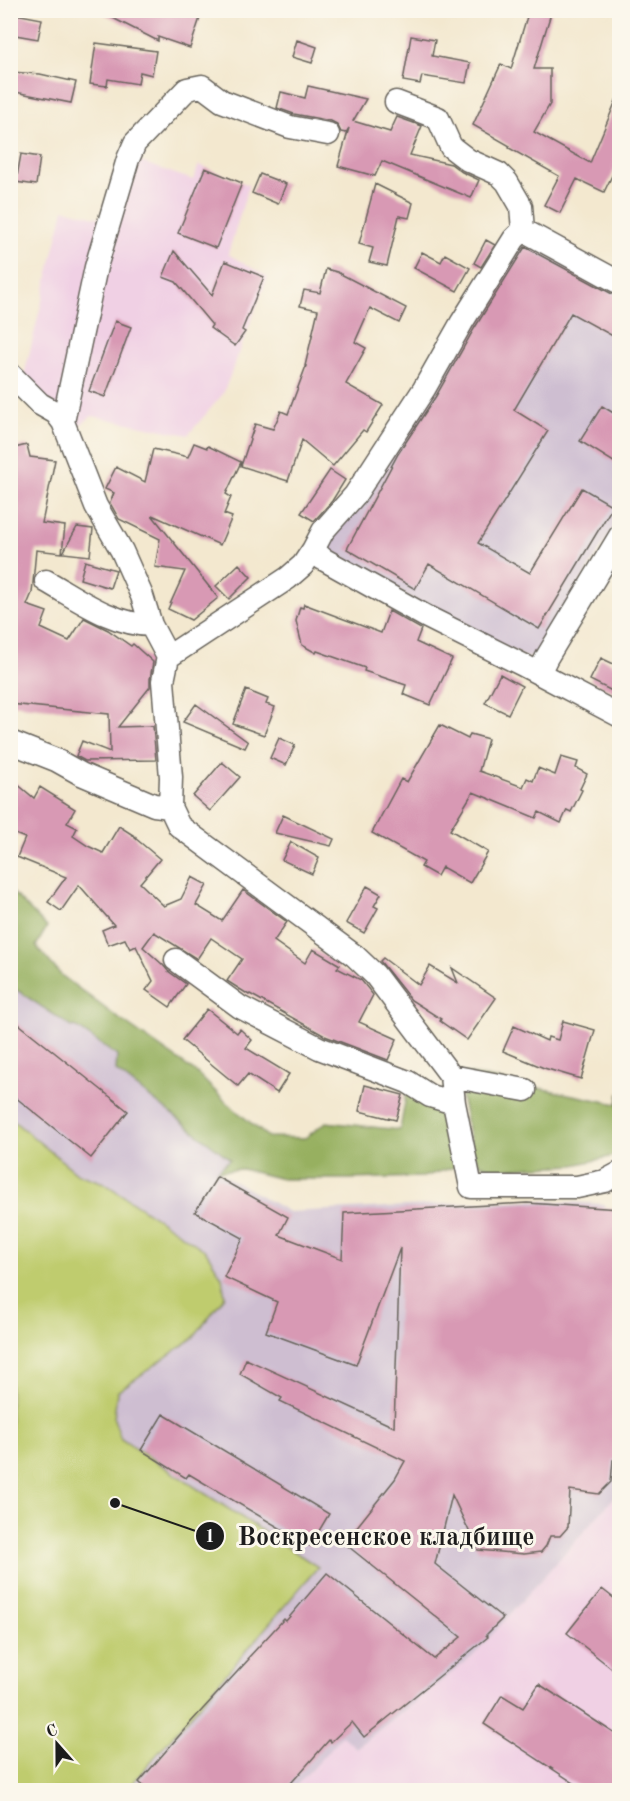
<svg xmlns="http://www.w3.org/2000/svg" width="630" height="1801" font-family="'Old Standard TT',serif">
	<style>
		.built { fill: #f0d0e4 }
		.industrial { fill: #cebed1 }
		.green { fill: #bfcc6e; stroke: #6e7445; stroke-width: 1.5 }
		.forest { fill: #97b061; stroke: #5a663e; stroke-width: 1.5 }
		.building { fill: #d899b4 }
		.lines { fill: none; stroke-linecap: round; stroke-linejoin: round }
		.minor-casing { stroke: #67635b; stroke-width: 25 }
		.minor { stroke: #fff; stroke-width: 22 }
		.leader { fill: none; stroke: #1c1c1c; stroke-width: 2 }
		.callout-dot { fill: #1c1c1c; stroke: #fbf7ec; stroke-width: 2 }
		.mark-label { font-size: 18px; text-anchor: middle; font-weight: bold; fill: #fff }
		.callout-label { font-size: 26px; text-anchor: middle; font-weight: bold; fill: #1c1c1c; stroke: #fbf7ec; stroke-width: 6; stroke-linejoin: round; paint-order: stroke }
	</style>
	<rect width="100%" height="100%" fill="#fbf7ec"/>
	<filter id="ink" filterUnits="userSpaceOnUse"><feTurbulence type="fractalNoise" baseFrequency=".0167" numOctaves="2"/><feDisplacementMap in="SourceGraphic" scale="12" xChannelSelector="R" yChannelSelector="G"/><feConvolveMatrix kernelMatrix="1 2 1 2 8 2 1 2 1" color-interpolation-filters="sRGB"/></filter>
	<filter id="wash" filterUnits="userSpaceOnUse"><feTurbulence type="fractalNoise" baseFrequency=".008" numOctaves="4" result="noise"/><feDisplacementMap in="SourceGraphic" scale="24" xChannelSelector="R" yChannelSelector="G"/><feGaussianBlur stdDeviation="1.35" result="paint"/><feColorMatrix in="noise" values="0 0 0 0 0 0 0 0 0 0 0 0 0 0 0 0 0 1.4 0 .05"/><feComposite in="paint" operator="in"/></filter>
	<g filter="url(#wash)">
		<rect width="100%" height="100%" fill="#f3e8cf"/>
		<!-- built -->
		<path class="built" d="M 138,161 L 193,180 L 199,165 L 249,185 L 228,254 L 268,277 L 223,394 L 188,435 L 92,416 L 77,427 L 23,380 L 64,209 L 117,222 Z
			M 619,1492 L 619,1790 L 292,1790 L 342,1735 L 356,1748 L 472,1657 Z"/>
		<!-- industrial -->
		<path class="industrial" d="M 522,242 L 619,291 L 619,519 L 536,655 L 527,658 L 429,609 L 328,549 L 323,543 Z
			M 10,986 L 72,1027 L 75,1026 L 117,1056 L 116,1071 L 230,1159 L 217,1171 L 289,1212 L 527,1200 L 604,1204 L 607,1230 L 619,1232 L 619,1492 L 472,1657 L 356,1748 L 342,1736 L 292,1790 L 129,1790 L 136,1779 L 318,1567 L 121,1439 L 114,1419 L 117,1392 L 193,1338 L 206,1251 L 104,1183 L 78,1174 L 11,1118 Z"/>
		<!-- green -->
		<path class="green" d="M 10,1118 L 78,1174 L 104,1183 L 206,1251 L 222,1277 L 225,1296 L 193,1338 L 117,1392 L 114,1419 L 121,1439 L 318,1567 L 136,1779 L 129,1790 L 11,1790 Z"/>
		<!-- forest -->
		<path class="forest" d="M 10,890 L 47,927 L 36,946 L 61,975 L 118,1018 L 197,1073 L 228,1104 L 268,1137 L 305,1138 L 326,1122 L 400,1130 L 407,1090 C 430,1104 456,1119 457,1148 C 457,1154 455,1161 455,1167 L 423,1177 L 349,1179 L 282,1179 L 242,1169 L 217,1171 L 230,1159 L 116,1071 L 117,1056 L 75,1026 L 72,1027 L 11,986 Z
			M 456,1071 L 617,1104 L 619,1093 L 619,1155 L 574,1165 L 496,1169 L 480,1164 L 473,1154 Z"/>
		<g id="blocks">
			<!-- building -->
			<path class="building" d="M 97,10 L 186,10 L 201,15 L 190,48 L 158,37 L 158,41 Z
				M 529,10 L 552,10 L 534,69 L 550,69 L 550,104 L 534,132 L 590,163 L 620,91 L 620,159 L 604,192 L 577,179 L 560,213 L 544,205 L 559,176 L 509,148 L 510,146 L 473,125 L 501,64 L 511,69 Z
				M 10,13 L 42,19 L 38,39 L 10,34 Z
				M 411,36 L 435,40 L 432,56 L 470,63 L 466,83 L 422,76 L 420,84 L 403,81 Z
				M 297,40 L 317,47 L 312,63 L 292,57 Z
				M 96,43 L 156,51 L 152,75 L 140,72 L 138,84 L 108,79 L 107,86 L 90,84 Z
				M 10,72 L 40,74 L 76,82 L 71,103 L 10,91 Z
				M 308,86 L 366,99 L 353,121 L 390,132 L 397,117 L 422,126 L 410,155 L 451,164 L 462,172 L 479,180 L 471,198 L 382,161 L 375,176 L 338,166 L 349,128 L 346,133 L 341,132 L 337,124 L 331,121 L 294,114 L 277,108 L 281,92 L 305,98 Z
				M 21,154 L 40,157 L 36,185 L 16,182 Z
				M 205,168 L 242,183 L 216,248 L 178,233 Z
				M 260,174 L 286,184 L 278,204 L 252,193 Z
				M 375,184 L 413,203 L 409,218 L 399,216 L 387,266 L 369,262 L 373,248 L 359,244 Z
				M 486,240 L 495,245 L 481,267 L 474,263 Z
				M 525,247 L 614,295 L 620,297 L 620,340 L 571,313 L 514,410 L 548,431 L 478,543 L 530,573 L 582,488 L 613,506 L 539,629 L 429,564 L 415,589 L 347,549 L 398,454 L 436,396 L 474,329 Z
				M 174,251 L 212,295 L 225,261 L 264,277 L 242,330 L 245,332 L 235,346 L 210,328 L 212,325 L 176,282 L 163,277 Z
				M 422,252 L 441,262 L 445,254 L 470,268 L 457,291 L 414,268 Z
				M 326,269 L 337,272 L 406,308 L 399,323 L 370,308 L 355,342 L 366,348 L 346,384 L 383,405 L 366,432 L 363,430 L 333,466 L 302,440 L 288,481 L 241,466 L 255,424 L 273,429 L 281,411 L 288,414 L 306,366 L 305,366 L 318,310 L 300,306 L 304,290 L 320,293 Z
				M 115,321 L 131,327 L 105,397 L 89,391 Z
				M 602,406 L 620,417 L 620,466 L 580,441 Z
				M 194,443 L 207,448 L 208,446 L 241,462 L 226,494 L 231,497 L 224,514 L 232,517 L 220,545 L 152,515 L 218,598 L 191,620 L 168,609 L 185,571 L 155,567 L 160,539 L 119,519 L 110,503 L 114,493 L 105,489 L 116,467 L 145,482 L 153,449 L 188,457 Z
				M 27,445 L 30,457 L 55,460 L 42,523 L 65,526 L 62,553 L 36,550 L 32,593 L 27,605 L 47,612 L 41,628 L 69,641 L 84,618 L 108,630 L 131,646 L 133,644 L 153,662 L 150,679 L 150,687 L 118,727 L 153,726 L 156,760 L 85,761 L 76,756 L 82,741 L 110,752 L 109,714 L 10,704 L 10,449 Z
				M 330,470 L 345,480 L 332,501 L 314,521 L 301,513 Z
				M 77,527 L 93,529 L 90,556 L 63,553 Z
				M 85,561 L 116,570 L 110,588 L 80,579 Z
				M 239,564 L 251,577 L 229,599 L 216,586 Z
				M 304,604 L 381,633 L 389,611 L 421,629 L 416,642 L 452,659 L 430,705 L 403,694 L 406,685 L 364,671 L 365,668 L 317,651 L 316,653 L 302,645 L 296,621 L 300,607 L 303,608 Z
				M 601,658 L 620,667 L 620,695 L 590,680 Z
				M 500,674 L 522,686 L 508,714 L 485,703 Z
				M 246,690 L 268,699 L 266,704 L 275,707 L 264,735 L 233,724 Z
				M 196,704 L 248,742 L 245,748 L 183,722 Z
				M 440,725 L 468,739 L 470,734 L 488,739 L 479,771 L 523,787 L 527,778 L 533,781 L 538,768 L 555,775 L 561,757 L 578,762 L 576,768 L 587,774 L 580,789 L 582,790 L 571,812 L 567,810 L 561,823 L 539,812 L 536,818 L 473,792 L 450,830 L 488,852 L 470,883 L 442,867 L 437,876 L 421,867 L 424,862 L 372,833 L 401,779 L 407,782 Z
				M 279,738 L 295,745 L 286,765 L 270,758 Z
				M 222,762 L 240,777 L 210,811 L 193,796 Z
				M 10,778 L 34,798 L 40,787 L 75,809 L 67,823 L 77,828 L 73,836 L 88,846 L 103,853 L 119,826 L 136,837 L 135,838 L 160,859 L 140,883 L 164,906 L 181,899 L 192,877 L 207,885 L 196,905 L 222,921 L 243,890 L 287,922 L 274,941 L 305,963 L 313,949 L 340,965 L 337,968 L 361,980 L 373,995 L 359,1022 L 397,1039 L 388,1060 L 325,1036 L 250,994 L 249,995 L 227,981 L 242,959 L 211,938 L 197,959 L 154,932 L 143,947 L 163,965 L 168,971 L 186,984 L 170,1007 L 146,990 L 153,981 L 136,946 L 130,949 L 125,939 L 108,945 L 102,930 L 114,925 L 79,885 L 61,911 L 48,902 L 66,877 L 17,857 L 25,838 L 10,832 Z
				M 283,815 L 334,839 L 331,846 L 275,833 Z
				M 291,842 L 319,858 L 312,874 L 282,860 Z
				M 367,886 L 381,894 L 374,906 L 378,908 L 364,933 L 346,923 Z
				M 383,958 L 419,985 L 430,966 L 458,983 L 452,968 L 496,998 L 467,1040 L 440,1021 L 441,1019 L 411,1000 L 380,961 Z
				M 207,1009 L 237,1033 L 240,1029 L 252,1040 L 246,1048 L 289,1074 L 277,1093 L 248,1074 L 238,1086 L 182,1040 Z
				M 10,1017 L 128,1111 L 91,1158 L 10,1093 Z
				M 563,1021 L 595,1030 L 581,1079 L 544,1068 L 503,1051 L 514,1026 L 547,1041 L 548,1037 L 558,1040 Z
				M 365,1085 L 403,1095 L 396,1120 L 359,1111 Z
				M 217,1177 L 288,1217 L 279,1235 L 342,1259 L 344,1213 L 527,1203 L 620,1209 L 620,1460 L 613,1460 L 611,1482 L 599,1494 L 570,1490 L 568,1527 L 560,1536 L 550,1536 L 546,1546 L 541,1552 L 524,1554 L 478,1550 L 452,1495 L 435,1564 L 503,1618 L 486,1635 L 488,1637 L 364,1737 L 352,1722 L 331,1742 L 329,1740 L 284,1791 L 148,1791 L 139,1782 L 191,1722 L 249,1659 L 248,1658 L 284,1619 L 286,1621 L 327,1573 L 434,1659 L 461,1637 L 344,1543 L 395,1479 L 405,1461 L 280,1401 L 282,1398 L 240,1374 L 246,1359 L 394,1427 L 400,1248 L 356,1365 L 266,1332 L 277,1302 L 224,1277 L 243,1238 L 195,1212 Z
				M 163,1414 L 329,1514 L 310,1546 L 189,1474 L 186,1478 L 141,1450 Z
				M 602,1589 L 620,1603 L 620,1675 L 567,1633 Z
				M 539,1684 L 620,1737 L 620,1791 L 586,1791 L 484,1724 L 502,1695 L 523,1708 Z"/>
		</g>
	</g>
	<g filter="url(#ink)">
		<use href="#blocks" fill-opacity="0" stroke="#67635b" stroke-width="1.5"/>
		<g class="lines">
			<!-- minor casing -->
			<g class="minor-casing">
				<path id="minor" d="M 396,102 L 438,118 L 451,147 L 468,160 L 499,174 L 507,182 L 521,206 L 523,230
					M 10,374 L 40,404 L 56,413 L 63,422 L 96,506 L 122,551 L 142,596 L 151,625 L 168,657 L 163,681 L 171,777 L 170,807 L 179,826 L 355,956 L 375,975 L 451,1076 L 454,1103 L 471,1187 L 577,1187 L 605,1181 L 620,1173
					M 63,422 L 96,267 L 128,159 L 135,143 L 187,89 L 202,86 L 222,101 L 290,127 L 328,134
					M 313,550 L 323,531 L 355,495 L 424,389 L 462,322 L 514,239 L 523,230 L 620,283
					M 46,581 C 78,599 113,625 151,625
					M 168,657 L 288,578 L 303,565 L 313,550 L 323,559 L 427,617 L 523,665 L 620,716
					M 539,673 L 547,657 L 620,536
					M 10,742 L 56,760 L 81,774 L 154,805 L 170,807
					M 176,960 L 240,1007 L 319,1048 L 408,1082 L 430,1096 L 454,1103
					M 451,1076 L 525,1090"/>
			</g>
			<!-- minor -->
			<use href="#minor" class="minor"/>
		</g>
	</g>
	<!-- callouts -->
	<path class="leader" d="M115 1503L210 1536"/>
	<g class="callout-dot">
		<circle cx="115" cy="1503" r="6"/>
		<circle cx="210" cy="1536" r="15"/>
	</g>
	<g class="mark-label">
		<text x="210" y="1542">1</text>
	</g>
	<g class="callout-label">
		<text x="386" y="1545">Воскресенское кладбище</text>
	</g>
	<!-- margin -->
	<rect width="630" height="1801" fill="none" stroke="#fbf7ec" stroke-width="36"/>
	<!-- north arrow -->
	<g transform="translate(57 1744) rotate(339)" stroke="#fbf7ec" stroke-width="4.5" paint-order="stroke">
	<path d="M0-4.5L10 22L0 15L-10 22Z" fill="#1c1c1c"/>
	<text y="-9" font-size="16" font-weight="bold" text-anchor="middle" fill="#1c1c1c">С</text>
	</g>
</svg>
